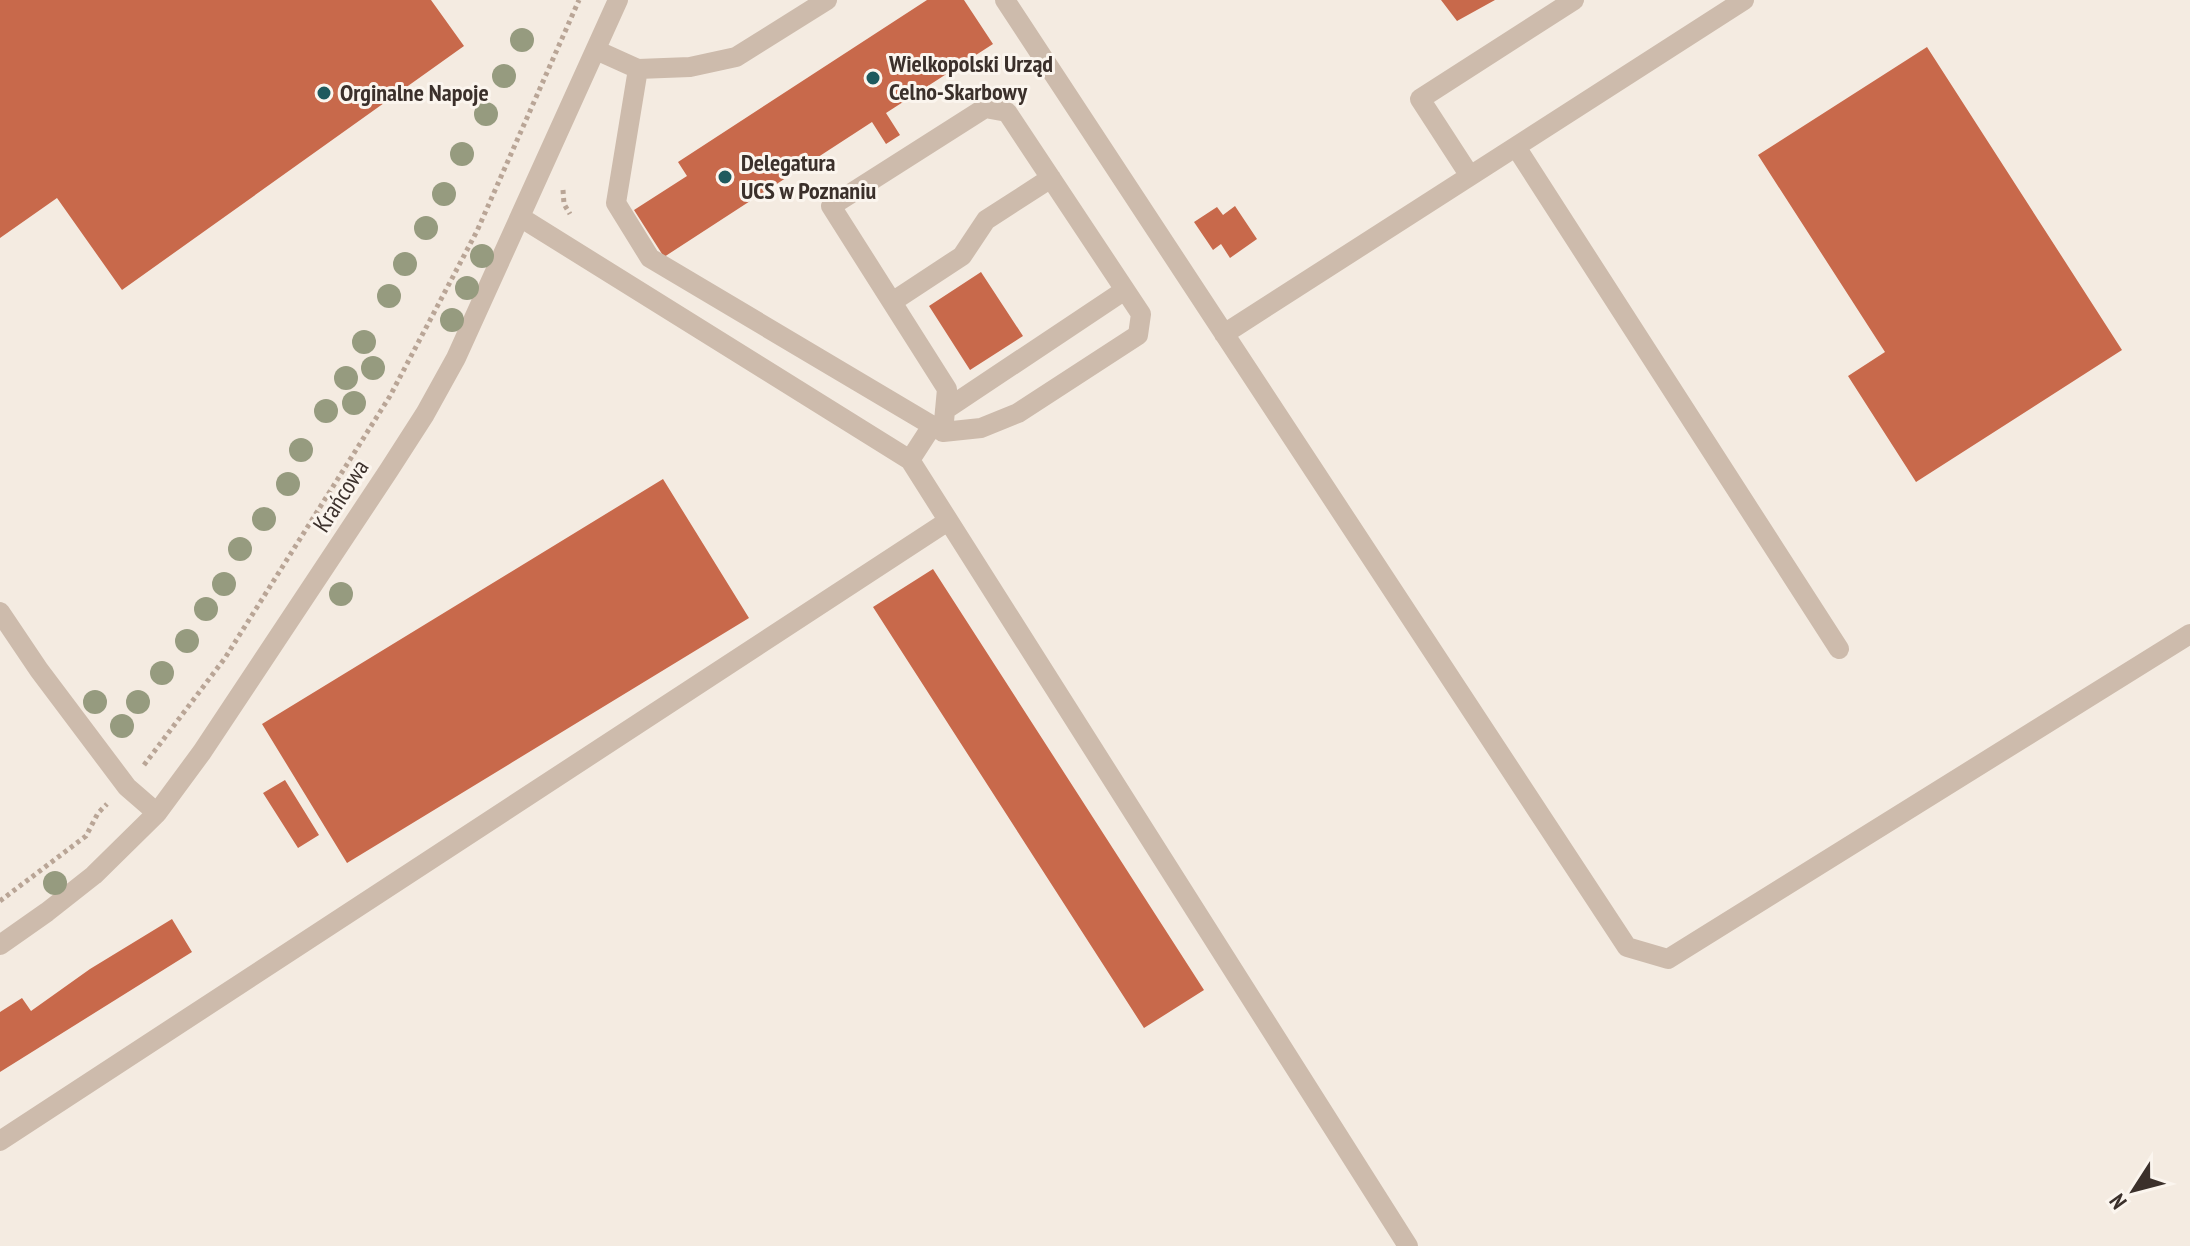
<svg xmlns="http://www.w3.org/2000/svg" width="2190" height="1246" font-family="'PT Sans Narrow',sans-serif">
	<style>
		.building { fill: #c8694b }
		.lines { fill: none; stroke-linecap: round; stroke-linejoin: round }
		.path { stroke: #b9a596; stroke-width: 5; stroke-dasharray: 4 4; stroke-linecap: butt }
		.minor { stroke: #cdbbac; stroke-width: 20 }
		.tree { fill: #969b7f }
		.poi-dot { fill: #1f5a5e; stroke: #fbf5ee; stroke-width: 3 }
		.labels { text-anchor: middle; stroke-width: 6; stroke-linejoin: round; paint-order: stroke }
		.poi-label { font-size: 24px; font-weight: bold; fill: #3b302b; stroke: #fbf5ee; text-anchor: start }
		.street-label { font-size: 24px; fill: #3b302b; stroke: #fbf5ee }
	</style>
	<rect width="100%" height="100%" fill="#f4ebe1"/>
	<!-- building -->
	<path class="building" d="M 0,0 L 431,0 L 464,46 L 122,290 L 57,198 L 0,238 Z
		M 927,0 L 964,0 L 993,44 L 886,113 L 900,135 L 886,144 L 872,122 L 664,257 L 634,210 L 687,176 L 678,162 Z
		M 1441,0 L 1495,0 L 1457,21 Z
		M 1927,47 L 2122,350 L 1916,482 L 1848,376 L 1885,352 L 1758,155 Z
		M 1235,206 L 1257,239 L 1230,258 L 1221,244 L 1213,250 L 1194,222 L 1217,207 L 1223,215 Z
		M 981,272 L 1023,336 L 970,370 L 929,306 Z
		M 663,479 L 749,618 L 347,863 L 262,724 Z
		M 933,569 L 1204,990 L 1144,1028 L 873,607 Z
		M 285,780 L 319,835 L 298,848 L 263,793 Z
		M 172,919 L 192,952 L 0,1072 L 0,1012 L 22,998 L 31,1011 L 90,969 Z"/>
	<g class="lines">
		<!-- path -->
		<path class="path" d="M 563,190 L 564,204 L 570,214
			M 144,765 L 225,658 L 390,396 L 477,231 L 579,0
			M 0,901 L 86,836 L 98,813 L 107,804"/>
		<!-- minor -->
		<path class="minor" d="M 1005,0 L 1627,947 L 1668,959 L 2190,634
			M 596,50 L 638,69 L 690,67 L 736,57 L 827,0
			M 638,69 L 616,203 L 650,258 L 943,432 L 981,428 L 1018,413 L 1138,335 L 1141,314 L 1007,112 L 985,108 L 831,206 L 947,389 L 943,432
			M 1516,147 L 1839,649
			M 1470,176 L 1420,99 L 1574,0
			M 520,217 L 910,460 L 1408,1246
			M 892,302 L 962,256 L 986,220 L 1051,178
			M 1224,334 L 1744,0
			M 945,410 L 1125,290
			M 910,460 L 932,426
			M 0,612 L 39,670 L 127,787 L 157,813
			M 0,945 L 47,912 L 94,875 L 157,813 L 202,752 L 389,470 L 425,414 L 456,358 L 618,0
			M 0,1141 L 948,521"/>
	</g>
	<!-- trees -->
	<g class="tree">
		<circle cx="522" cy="40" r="12"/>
		<circle cx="504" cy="76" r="12"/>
		<circle cx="486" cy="114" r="12"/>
		<circle cx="462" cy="154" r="12"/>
		<circle cx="444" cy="194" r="12"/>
		<circle cx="426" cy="228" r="12"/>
		<circle cx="482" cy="256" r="12"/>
		<circle cx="405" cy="264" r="12"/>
		<circle cx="467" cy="288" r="12"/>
		<circle cx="389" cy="296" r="12"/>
		<circle cx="452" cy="320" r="12"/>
		<circle cx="364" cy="342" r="12"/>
		<circle cx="373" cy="368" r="12"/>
		<circle cx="346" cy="378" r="12"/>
		<circle cx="354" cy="403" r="12"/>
		<circle cx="326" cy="411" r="12"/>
		<circle cx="301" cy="450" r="12"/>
		<circle cx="288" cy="484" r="12"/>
		<circle cx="264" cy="519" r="12"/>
		<circle cx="240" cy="549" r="12"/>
		<circle cx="224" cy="584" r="12"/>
		<circle cx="341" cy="594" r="12"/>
		<circle cx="206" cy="609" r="12"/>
		<circle cx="187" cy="641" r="12"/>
		<circle cx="162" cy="673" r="12"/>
		<circle cx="95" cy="702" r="12"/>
		<circle cx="138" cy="702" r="12"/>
		<circle cx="122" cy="726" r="12"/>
		<circle cx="55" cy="883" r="12"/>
	</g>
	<!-- markers -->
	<g class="poi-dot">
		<circle cx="873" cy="78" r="8"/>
		<circle cx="324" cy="93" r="8"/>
		<circle cx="725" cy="177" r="8"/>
	</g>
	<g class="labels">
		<!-- poi labels -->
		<g class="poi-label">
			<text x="889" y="72">Wielkopolski Urząd<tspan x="889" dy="28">Celno-Skarbowy</tspan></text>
			<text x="340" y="101">Orginalne Napoje</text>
			<text x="741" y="171">Delegatura<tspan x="741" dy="28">UCS w Poznaniu</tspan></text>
		</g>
		<!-- street labels -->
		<g class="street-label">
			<text transform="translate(341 496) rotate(-57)" y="8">Krańcowa</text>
		</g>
	</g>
	<!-- north arrow -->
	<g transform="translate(2134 1190) rotate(234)" stroke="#fbf5ee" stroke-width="6" paint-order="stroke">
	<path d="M0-6L14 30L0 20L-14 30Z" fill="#3b302b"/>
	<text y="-12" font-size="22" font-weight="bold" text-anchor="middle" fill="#3b302b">N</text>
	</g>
</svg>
